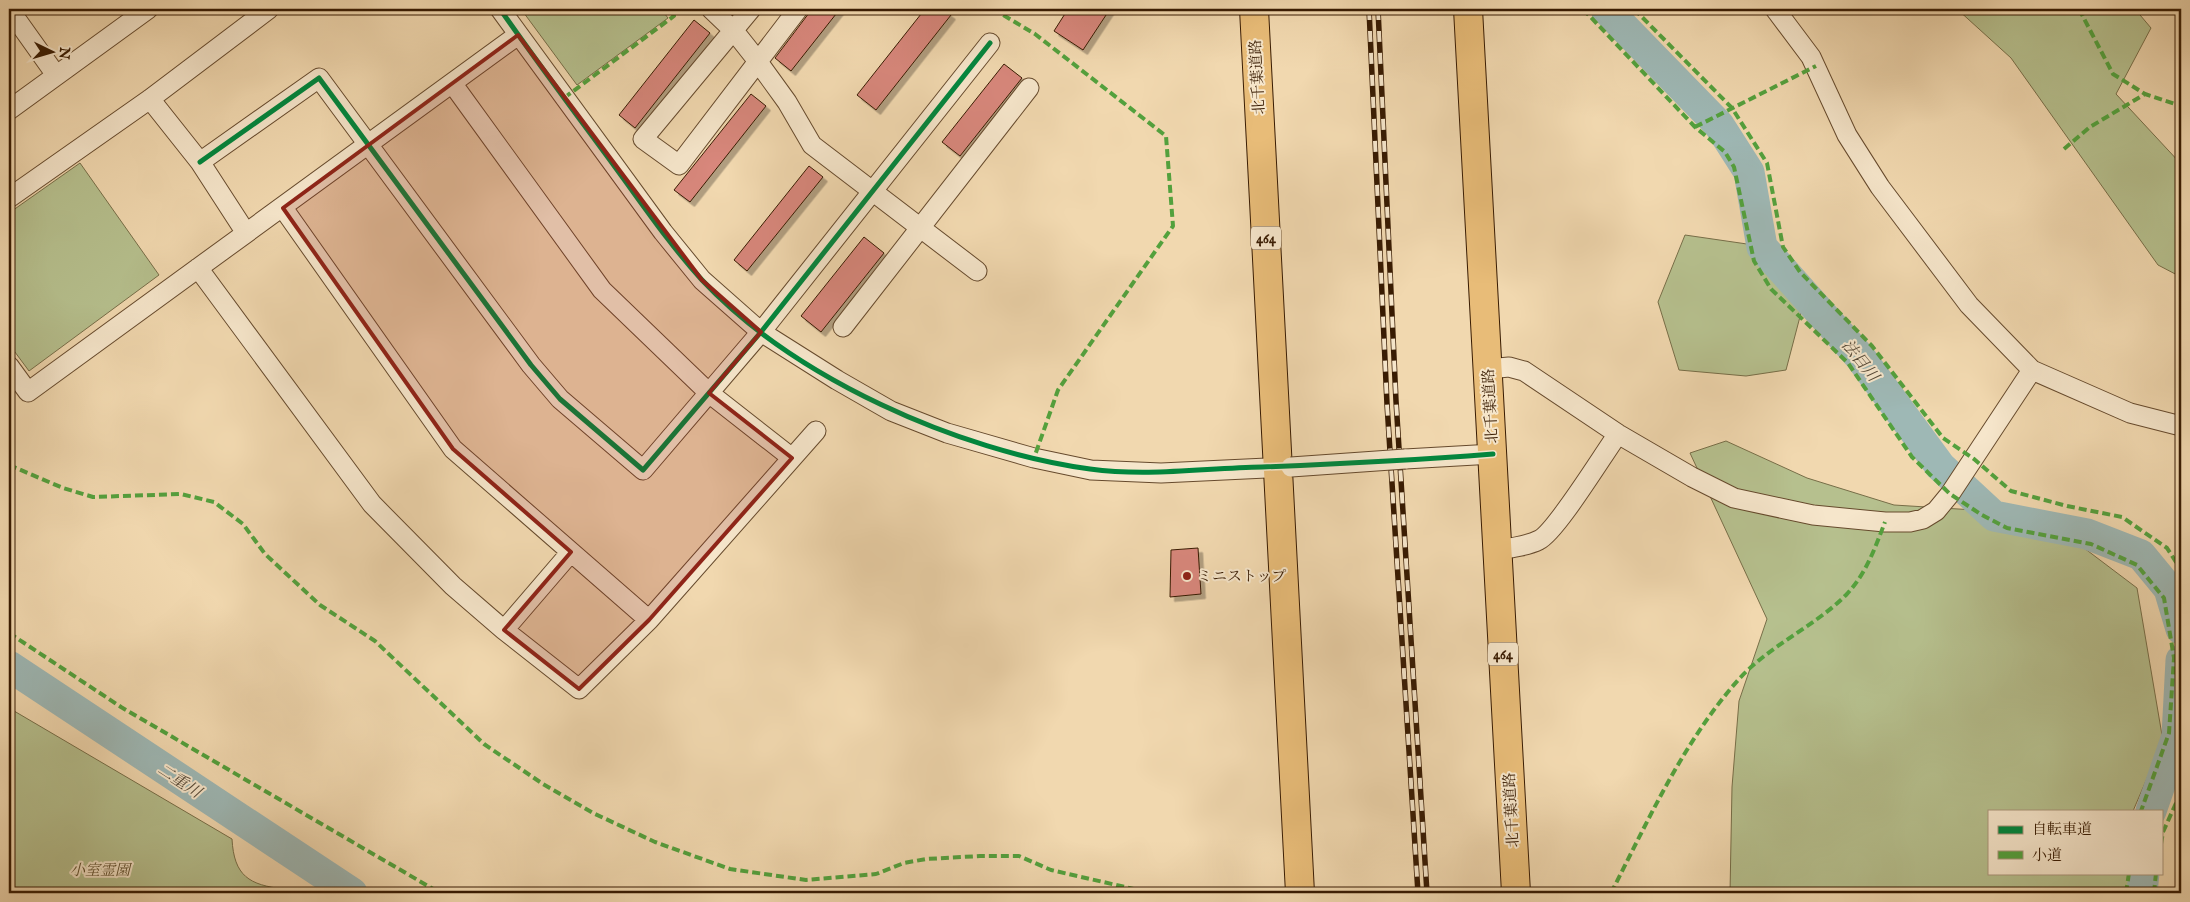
<svg xmlns="http://www.w3.org/2000/svg" width="2190" height="902" font-family="'IM FELL English','Noto Serif JP',serif">
	<style>
		.green { fill: #b6c08e; stroke: #776e48 }
		.lines { fill: none; stroke-linecap: round; stroke-linejoin: round }
		.river { stroke: #9eb8b5; stroke-width: 31 }
		.building { fill: #d8877b; stroke: #381b02; filter: url(#shadow) }
		.minor-casing { stroke: #664a2d; stroke-width: 21 }
		.highway-casing { stroke: #381b02; stroke-width: 30 }
		.minor { stroke: #f6e6cb; stroke-width: 19 }
		.highway { stroke: #e8bc78; stroke-width: 28 }
		.rail-casing { stroke: #381b02; stroke-width: 5.5 }
		.rail { stroke: #f6e6cb; stroke-width: 4; stroke-dasharray: 11; stroke-linecap: butt }
		.minor-bridge-casing { stroke: #664a2d; stroke-width: 21; stroke-linecap: butt }
		.minor-bridge { stroke: #f6e6cb; stroke-width: 19 }
		.quiet { stroke: #53a13d; stroke-width: 4; stroke-dasharray: 8 4; stroke-linecap: butt }
		.cycleway-casing { stroke: #f6e6cb; stroke-width: 8 }
		.cycleway { stroke: #00873e; stroke-width: 5 }
		.marked { fill: #8f2418; fill-opacity: 0.2; stroke: #8f2418; stroke-width: 4; stroke-linejoin: round }
		.poi-dot { fill: #8f2418; stroke: #f6e6cb; stroke-width: 2 }
		.labels { text-anchor: middle; stroke-width: 4; stroke-linejoin: round; paint-order: stroke }
		.shield { fill: #f6e6cb; stroke: #71583e; stroke-width: 1 }
		.shield-label { font-size: 14px; font-weight: bold; fill: #381b02 }
		.street-label { font-size: 15px; fill: #381b02; stroke: #f6e6cb }
		.poi-label { font-size: 15px; fill: #381b02; stroke: #f6e6cb; text-anchor: start }
		.park-label { font-size: 15px; font-style: italic; fill: #5e4d2c; stroke: #f6e6cb }
		.water-label { font-size: 16px; font-style: italic; fill: #574a38; stroke: #f6e6cb }
	</style>
	<defs>
		<filter id="shadow"><feDropShadow dx="4.5" dy="4.5" stdDeviation="0" flood-color="#0004"/></filter>
	</defs>
	<rect width="100%" height="100%" fill="#f1d8af"/>
	<filter id="stains"><feTurbulence type="fractalNoise" baseFrequency=".004" numOctaves="4"/><feColorMatrix values="0 0 0 0 .2 0 0 0 0 .09 0 0 0 0 .02 0 0 0 .5 -.17"/></filter>
	<radialGradient id="worn" r=".72"><stop offset=".6" stop-color="#630" stop-opacity="0"/><stop offset="1" stop-color="#630" stop-opacity=".3"/></radialGradient>
	<!-- green -->
	<path class="green" d="M 521,9 L 661,9 L 668,18 L 577,85 Z
		M 1957,9 L 2135,9 L 2151,28 L 2116,94 L 2181,164 L 2181,277 L 2158,265 L 2011,58 Z
		M 80,163 L 159,275 L 29,371 L 9,344 L 9,213 Z
		M 1685,235 L 1747,244 L 1802,309 L 1786,370 L 1746,376 L 1679,370 L 1658,302 Z
		M 1726,441 L 1807,478 L 1894,505 L 2039,514 L 2137,588 L 2163,741 L 2133,811 L 1989,811 L 1989,873 L 2134,873 L 2149,890 L 2156,893 L 1730,893 L 1732,787 L 1739,701 L 1767,619 L 1690,453 Z
		M 9,708 L 232,839 C 234,876 249,885 284,889 C 293,890 298,888 306,893 L 9,893 Z"/>
	<g class="lines">
		<!-- river -->
		<path class="river" d="M 1606,9 L 1719,125 L 1749,172 L 1762,247 L 1860,357 L 1940,466 L 1994,516 L 2087,534 L 2141,555 L 2169,589 L 2181,629
			M 9,666 L 352,893
			M 2151,811 L 2177,736 L 2181,660
			M 2142,893 L 2144,873"/>
	</g>
	<!-- building -->
	<path class="building" d="M 812,9 L 840,9 L 791,71 L 775,58 Z
		M 925,9 L 943,9 L 951,15 L 876,110 L 857,95 Z
		M 1068,9 L 1110,9 L 1083,50 L 1054,31 Z
		M 694,20 L 710,33 L 635,128 L 619,115 Z
		M 1004,64 L 1022,78 L 960,156 L 942,142 Z
		M 751,94 L 766,106 L 690,202 L 674,190 Z
		M 809,166 L 823,177 L 747,271 L 734,260 Z
		M 864,237 L 884,253 L 821,332 L 801,316 Z
		M 1198,548 L 1201,594 L 1170,597 L 1171,550 Z"/>
	<g class="lines">
		<!-- minor casing -->
		<g class="minor-casing">
			<path id="minor" d="M 9,9 L 56,75
				M 500,9 L 663,232 L 702,280 L 761,332 L 837,380 L 891,411 L 947,433 L 1034,458 L 1091,470 L 1161,473 L 1289,467
				M 711,9 L 734,31 L 753,55 L 787,102 L 812,145 L 977,271
				M 751,9 L 643,139 L 679,165 L 798,9
				M 1775,9 L 1811,57 L 1847,135 L 1880,187 L 1969,305 L 2032,370 L 2130,413 L 2181,426
				M 452,83 L 602,290 L 709,393 L 792,458
				M 150,99 L 200,162 L 246,233
				M 9,110 L 148,9
				M 200,162 L 319,78 L 531,365 L 560,399 L 643,470 L 761,332 L 990,43
				M 9,198 L 150,99 L 269,9
				M 283,208 L 453,449 L 649,620
				M 198,268 L 372,504 L 453,586 L 504,630 L 579,689 L 649,620 L 816,431
				M 843,327 L 1029,88
				M 9,366 L 28,392 L 518,35
				M 1488,369 L 1509,367 L 1524,371 L 1618,434 L 1692,477 L 1734,498 L 1813,515 L 1885,522 L 1910,522 L 1923,519 L 1936,511 L 1950,494 L 2032,370
				M 1405,459 L 1493,454
				M 1497,550 C 1511,548 1527,546 1539,540 C 1556,532 1604,453 1618,434
				M 504,630 L 571,552"/>
		</g>
		<!-- highway casing -->
		<g class="highway-casing">
			<path id="highway" d="M 1254,9 L 1300,893
				M 1468,9 L 1516,893"/>
		</g>
		<!-- minor -->
		<use href="#minor" class="minor"/>
		<!-- highway -->
		<use href="#highway" class="highway"/>
		<!-- rail casing -->
		<g class="rail-casing">
			<path id="rail" d="M 1369,9 L 1387,404 L 1418,893
				M 1378,9 L 1396,401 L 1427,893"/>
		</g>
		<!-- rail -->
		<use href="#rail" class="rail"/>
		<!-- minor-bridge casing -->
		<g class="minor-bridge-casing">
			<path id="minor-bridge" d="M 1291,467 L 1405,459"/>
		</g>
		<!-- minor-bridge -->
		<use href="#minor-bridge" class="minor-bridge"/>
		<!-- quiet -->
		<path class="quiet" d="M 993,9 L 1035,34 L 1166,136 L 1173,226 L 1058,390 L 1034,458
			M 1583,9 L 1695,127 L 1725,152 L 1734,167 L 1754,261 L 1771,289 L 1848,363 L 1912,457 L 1950,494 L 1982,515 L 2007,528 L 2091,544 L 2137,565 L 2164,598 L 2174,658 L 2169,733 L 2141,811
			M 1634,9 L 1732,108 L 1767,163 L 1783,247 L 1800,272 L 1872,346 L 1943,438 L 1974,459 L 2011,491 L 2067,506 L 2122,517 L 2167,548 L 2181,570
			M 2079,9 L 2113,74 L 2145,94
			M 564,98 L 674,16 L 669,9
			M 1695,127 L 1816,66
			M 2064,149 L 2090,127 L 2145,94 L 2181,106
			M 9,465 L 63,488 L 93,497 L 181,494 L 214,502 L 243,524 L 265,554 L 320,605 L 375,641 L 484,744 L 543,784 L 593,813 L 655,842 L 730,869 L 806,880 L 876,874 L 904,863 L 926,859 L 980,856 L 1019,856 L 1051,870 L 1151,893
			M 9,633 L 121,707 L 440,893
			M 2161,844 L 2163,832 L 2181,792
			M 1611,893 C 1649,819 1683,742 1739,679 C 1770,645 1814,627 1846,595 C 1866,574 1875,548 1885,522
			M 2126,893 L 2129,873
			M 2154,893 L 2156,873"/>
		<!-- cycleway casing -->
		<g class="cycleway-casing">
			<path id="cycleway" d="M 500,9 C 537,62 576,114 615,167 C 643,205 670,245 702,280 C 794,378 958,451 1090,469 C 1148,477 1205,468 1262,467 C 1339,464 1416,460 1493,454
				M 200,162 L 319,78 L 531,365 L 560,399 L 643,470 L 761,332 L 990,43"/>
		</g>
		<!-- cycleway -->
		<use href="#cycleway" class="cycleway"/>
	</g>
	<!-- marked area -->
	<path class="marked" d="M 518,35 L 702,280 L 761,332 L 709,393 L 792,458 L 649,620 L 579,689 L 504,630 L 571,552 L 453,449 L 283,208 Z"/>
	<!-- markers -->
	<circle class="poi-dot" cx="1187" cy="576" r="5"/>
	<g class="labels">
		<!-- shield labels -->
		<g class="shield">
			<rect x="1251" y="226.5" width="30" height="23" rx="4"/>
			<rect x="1488" y="642.5" width="30" height="23" rx="4"/>
		</g>
		<g class="shield-label">
			<text x="1266" y="243">464</text>
			<text x="1503" y="659">464</text>
		</g>
		<!-- street labels -->
		<g class="street-label">
			<text transform="translate(1257 77) rotate(-93)" y="5">北千葉道路</text>
			<text transform="translate(1490 406) rotate(-93)" y="5">北千葉道路</text>
			<text transform="translate(1511 810) rotate(-93)" y="5">北千葉道路</text>
		</g>
		<!-- poi labels -->
		<g class="poi-label">
			<text x="1197" y="581">ミニストップ</text>
		</g>
		<!-- park labels -->
		<g class="park-label">
			<text x="100" y="875">小室霊園</text>
		</g>
		<!-- water labels -->
		<g class="water-label">
			<text transform="translate(1861 360) rotate(51)" y="6">法目川</text>
			<text transform="translate(180 780) rotate(33)" y="6">二重川</text>
		</g>
	</g>
	<!-- margin -->
	<rect width="2190" height="902" fill="none" stroke="#f1d8af" stroke-width="30"/>
	<rect x="10" y="10" width="2170" height="882" fill="none" stroke="#381b02" stroke-width="2.5"/>
	<rect x="15" y="15" width="2160" height="872" fill="none" stroke="#381b02"/>
	<!-- legend -->
	<rect x="1988" y="810" width="175" height="65" fill="#f6e6cb" stroke="#aa957b"/>
	<rect x="1998" y="826" width="25" height="8" fill="#00873e" stroke="#aa957b"/>
	<text x="2032" y="834" font-size="15" fill="#381b02">自転車道</text>
	<rect x="1998" y="851" width="25" height="8" fill="#53a13d" stroke="#aa957b"/>
	<text x="2032" y="860" font-size="15" fill="#381b02">小道</text>
	<!-- north arrow -->
	<g transform="translate(52 52) rotate(95)" stroke="#f6e6cb" stroke-width="4" paint-order="stroke">
	<path d="M0-4L9 19L0 12L-9 19Z" fill="#381b02"/>
	<text y="-8" font-size="14" font-weight="bold" text-anchor="middle" fill="#381b02">N</text>
	</g>
	<rect width="100%" height="100%" filter="url(#stains)"/>
	<rect width="100%" height="100%" fill="url(#worn)"/>
</svg>
